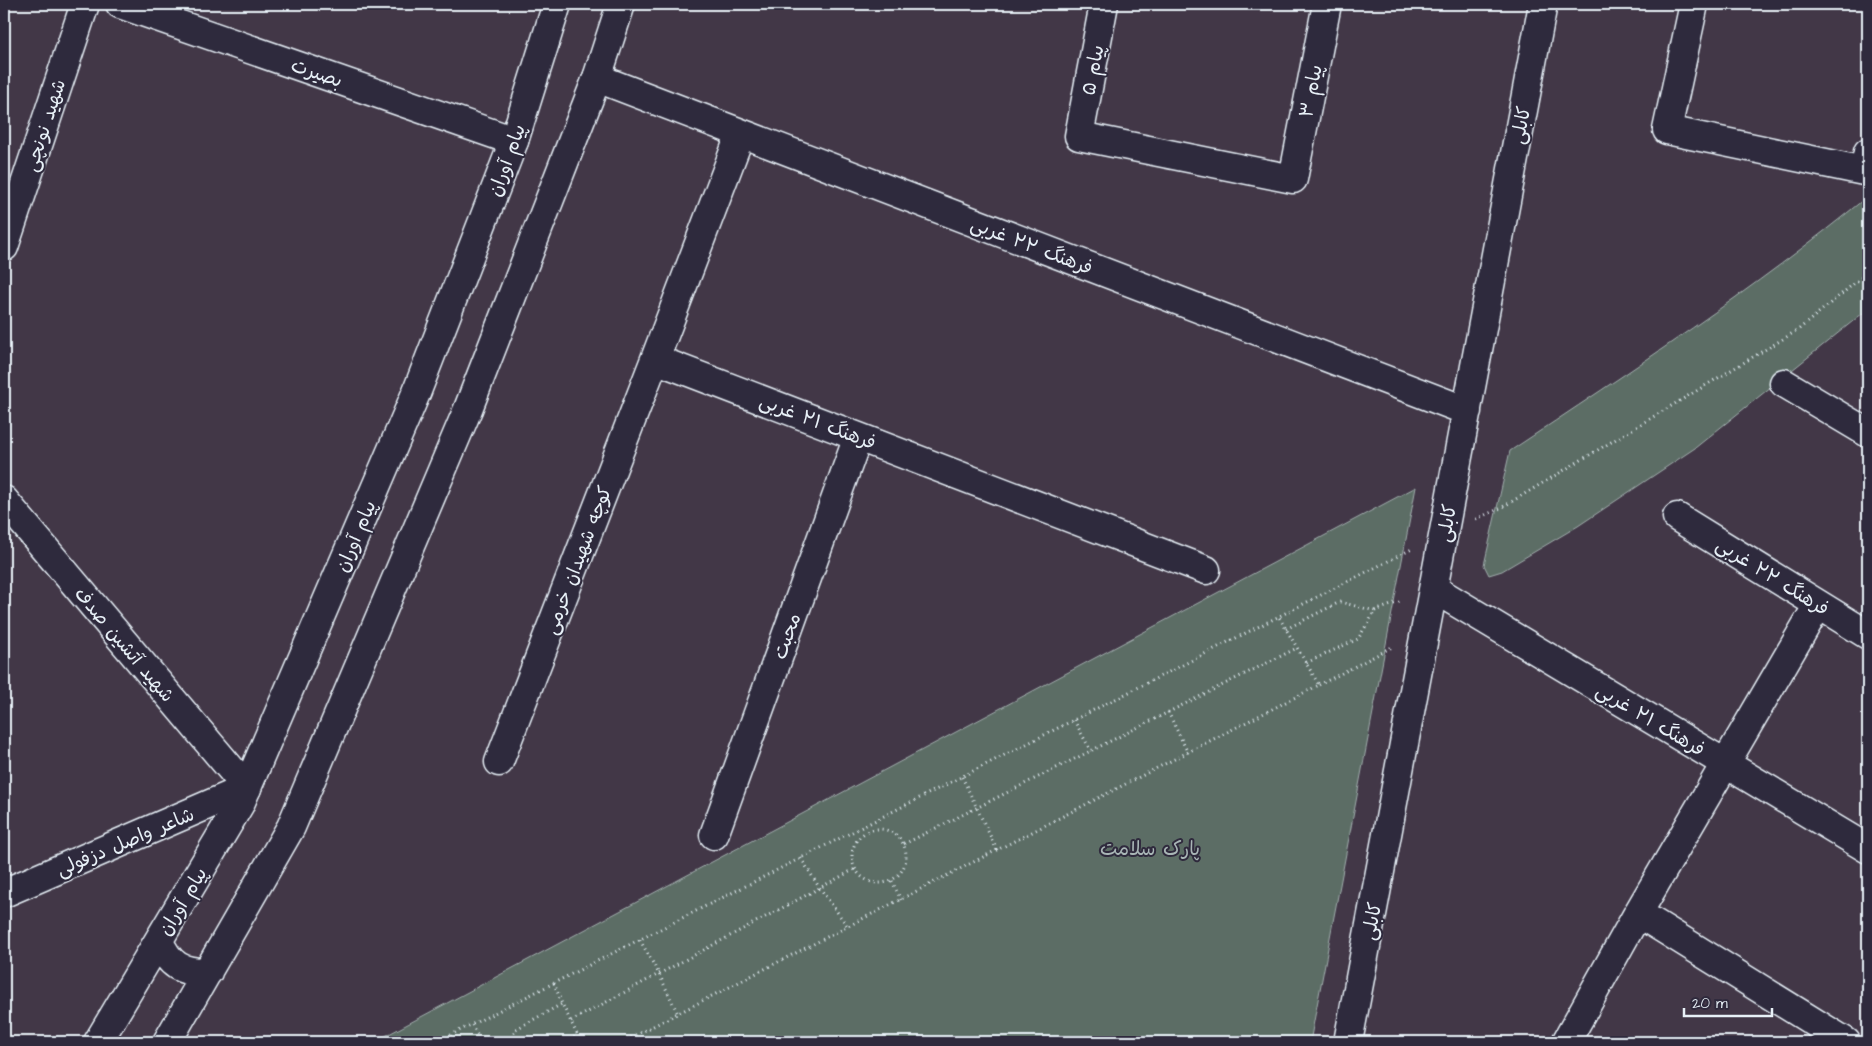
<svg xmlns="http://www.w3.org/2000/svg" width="1872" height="1046" font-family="'Architects Daughter','Playpen Sans Arabic',sans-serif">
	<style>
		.green { fill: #5b6d65; stroke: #a2afae }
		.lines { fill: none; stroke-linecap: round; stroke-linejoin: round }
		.minor-casing { stroke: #e8f1f8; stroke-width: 31 }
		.secondary-casing { stroke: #e8f1f8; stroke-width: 31 }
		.path { stroke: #e8f1f8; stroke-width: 3; stroke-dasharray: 1 4; stroke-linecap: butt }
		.minor { stroke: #2f2a3d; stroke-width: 28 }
		.secondary { stroke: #2f2a3d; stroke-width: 28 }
		.labels { text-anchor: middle; stroke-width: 4; stroke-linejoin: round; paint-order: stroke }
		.street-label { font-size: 19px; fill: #e8f1f8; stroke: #2f2a3d }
		.park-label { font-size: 19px; fill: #a9b6b6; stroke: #2f2a3d }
	</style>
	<rect width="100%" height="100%" fill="#423747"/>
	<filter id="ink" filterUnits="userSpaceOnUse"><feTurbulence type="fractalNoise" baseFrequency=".02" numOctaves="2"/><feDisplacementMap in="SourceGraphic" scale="10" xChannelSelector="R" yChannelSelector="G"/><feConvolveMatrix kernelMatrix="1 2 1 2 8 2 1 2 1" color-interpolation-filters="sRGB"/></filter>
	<g filter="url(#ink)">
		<!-- green -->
		<path class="green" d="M 1868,196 L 1868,309 L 1695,448 L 1578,526 L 1502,571 L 1489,575 L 1484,565 L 1510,451 C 1632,370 1755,289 1868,196 Z
			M 1416,487 L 1310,1042 L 374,1042 Z"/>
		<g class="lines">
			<!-- minor casing -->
			<g class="minor-casing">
				<path id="minor" d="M 120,4 L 514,141
					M 1104,4 L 1079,136 L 1293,179 L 1327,4
					M 1694,4 L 1667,130 L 1864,171 L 1868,152
					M 597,78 L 1467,411
					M 741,133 L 655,359 L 1206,570
					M 4,247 L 85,4
					M 1784,383 L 1868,433
					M 4,500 L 247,788 L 4,893
					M 1677,517 L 1868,635
					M 1434,589 L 1868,849
					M 499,762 L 655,359
					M 714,835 L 858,437
					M 1638,913 L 1846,1042
					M 1348,1042 L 1543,4
					M 1566,1042 L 1638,913 L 1818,605"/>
			</g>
			<!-- secondary casing -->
			<g class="secondary-casing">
				<path id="secondary" d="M 159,941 C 169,965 182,973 208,972
					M 98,1042 L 240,804 L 417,391 L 514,141 L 557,4
					M 167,1042 L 291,827 L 468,409 L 597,78 L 621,4"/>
			</g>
			<!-- path -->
			<path class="path" d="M 1476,519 L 1501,508 L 1798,330 L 1868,272
				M 1375,611 L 1402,601
				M 1286,629 L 1340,602 L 1375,611 L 1358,639 L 1306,663
				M 1319,685 L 1394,646
				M 1168,712 L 1188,753
				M 1074,720 L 1091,751
				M 962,777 L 997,850
				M852 856a27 27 0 1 1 54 0a27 27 0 1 1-54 0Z
				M 904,844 L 1297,648
				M 801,858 L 819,887 L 848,927
				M 892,881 L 901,900
				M 640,940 L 659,974 L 678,1014
				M 554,983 L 562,1004 L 581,1042
				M 571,1021 L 855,869
				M 472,1025 L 482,1042
				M 437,1042 L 1412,549
				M 509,1042 L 516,1029 L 562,1004
				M 565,1042 L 578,1035
				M 622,1042 L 1319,685 L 1279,617"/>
			<!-- minor -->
			<use href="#minor" class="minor"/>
			<!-- secondary -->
			<use href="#secondary" class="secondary"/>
		</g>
	</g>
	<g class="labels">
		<!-- street labels -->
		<g class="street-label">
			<text transform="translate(1092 70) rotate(-79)" y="7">پیام ۵</text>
			<text transform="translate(317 72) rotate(19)" y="7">بصیرت</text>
			<text transform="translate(1310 91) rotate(-79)" y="7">پیام ۳</text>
			<text transform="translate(44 125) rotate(-72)" y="7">شهید نونچی</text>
			<text transform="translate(1520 125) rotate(-79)" y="7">کابلی</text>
			<text transform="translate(506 160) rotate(-70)" y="7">پیام آوران</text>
			<text transform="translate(1032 245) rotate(21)" y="7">فرهنگ ۲۲ غربی</text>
			<text transform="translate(818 421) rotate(21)" y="7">فرهنگ ۲۱ غربی</text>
			<text transform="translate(1446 523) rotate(-80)" y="7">کابلی</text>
			<text transform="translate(355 536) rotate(-67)" y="7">پیام آوران</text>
			<text transform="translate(577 560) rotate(-69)" y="7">کوچه شهیدان خرمی</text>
			<text transform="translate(1773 576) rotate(32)" y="7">فرهنگ ۲۲ غربی</text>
			<text transform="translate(786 636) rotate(-70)" y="7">محبت</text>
			<text transform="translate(125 644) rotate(50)" y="7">شهید آتشین صدف</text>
			<text transform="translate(1651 719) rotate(31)" y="7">فرهنگ ۲۱ غربی</text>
			<text transform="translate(125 841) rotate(-23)" y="7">شاعر واصل دزفولی</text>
			<text transform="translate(182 901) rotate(-59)" y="7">پیام آوران</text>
			<text transform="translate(1371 921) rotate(-79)" y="7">کابلی</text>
		</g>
		<!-- park labels -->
		<g class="park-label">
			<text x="1150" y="855">پارک سلامت</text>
		</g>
	</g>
	<!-- margin -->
	<rect width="1872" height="1046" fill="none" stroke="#2f2a3d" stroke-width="20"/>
	<rect x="10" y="10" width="1852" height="1026" fill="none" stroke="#e8f1f8" stroke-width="2" filter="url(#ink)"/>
	<!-- scale -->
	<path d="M1684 1008v8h88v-8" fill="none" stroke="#e8f1f8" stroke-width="2.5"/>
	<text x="1692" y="1008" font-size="15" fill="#e8f1f8" stroke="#2f2a3d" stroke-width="4" paint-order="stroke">20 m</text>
</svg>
